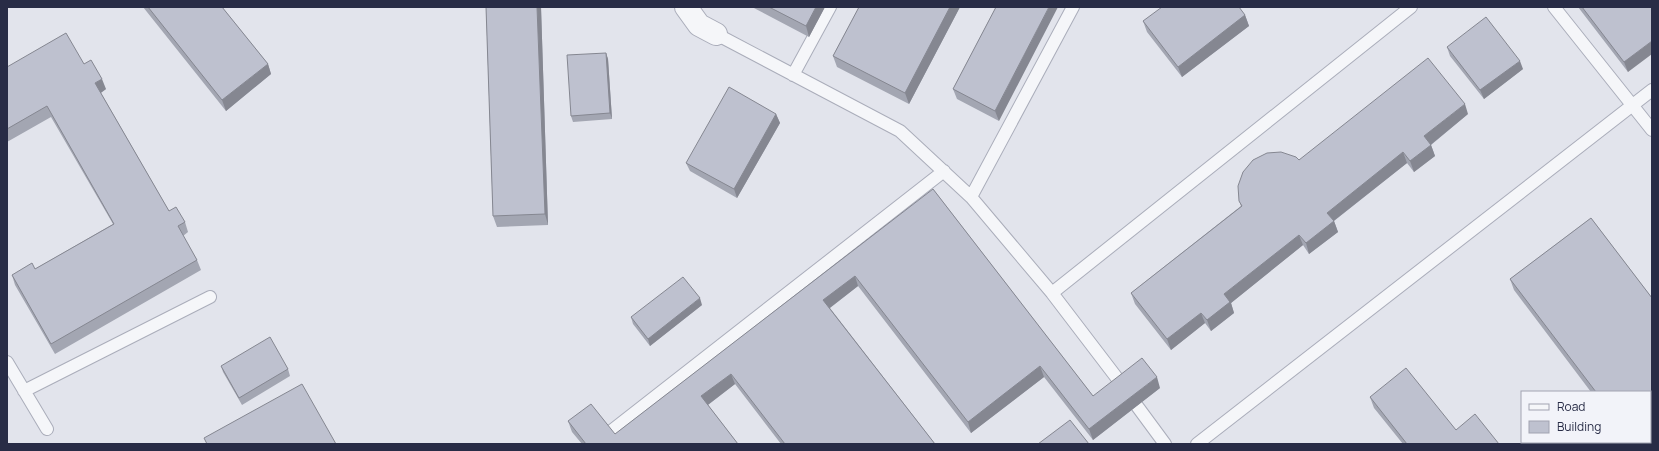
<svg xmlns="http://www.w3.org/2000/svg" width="1659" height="451" font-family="Manrope,sans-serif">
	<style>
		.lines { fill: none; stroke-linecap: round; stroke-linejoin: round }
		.service-casing { stroke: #aaadba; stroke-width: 14 }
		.minor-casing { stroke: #aaadba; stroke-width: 24 }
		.service { stroke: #f5f6f9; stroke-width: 12 }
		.minor { stroke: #f5f6f9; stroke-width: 22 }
		.wall { fill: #a3a6b2 }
		.shaded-wall { fill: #858791 }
		.building { fill: #bec1cf; stroke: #858791 }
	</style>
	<rect width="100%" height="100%" fill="#e2e4ec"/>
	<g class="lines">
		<!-- service casing -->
		<g class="service-casing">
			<path id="service" d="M 1554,7 L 1652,130
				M 716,34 L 900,131 L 971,197 L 1052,293 L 1123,386
				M 793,75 L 830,7
				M 971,197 L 1073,7
				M 1052,293 L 1411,7
				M 7,362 L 47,429
				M 24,391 L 210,297
				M 1137,406 L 1165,444
				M 610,432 L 944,171
				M 1197,444 L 1652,90"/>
		</g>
		<!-- minor casing -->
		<g class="minor-casing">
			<path id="minor" d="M 686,7 L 699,25 L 716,34"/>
		</g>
		<!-- service -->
		<use href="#service" class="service"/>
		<!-- minor -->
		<use href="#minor" class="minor"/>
	</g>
	<!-- wall -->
	<path class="wall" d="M 143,7 L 222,7 L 268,64 L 271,74 L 226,111 Z
		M 486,7 L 541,7 L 548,225 L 497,227 L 493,216 Z
		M 752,7 L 825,7 L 809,37 Z
		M 859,7 L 960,7 L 909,104 L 837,67 L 833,56 Z
		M 996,7 L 999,121 L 957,99 L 953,89 Z
		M 1578,7 L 1652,7 L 1628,72 Z
		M 1245,15 L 1249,26 L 1182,77 L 1147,32 L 1143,21 Z
		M 1447,47 L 1523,69 L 1484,99 L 1450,56 Z
		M 606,53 L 608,59 L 612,119 L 573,122 L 571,116 Z
		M 7,67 L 106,89 L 101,93 L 169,211 L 185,222 L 188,232 L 183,236 L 197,260 L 201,270 L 55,354 L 15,285 L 12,275 L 35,269 L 113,224 L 51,117 L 7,142 Z
		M 776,114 L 780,123 L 737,198 L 690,171 L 686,163 Z
		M 1468,114 L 1431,145 L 1435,156 L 1414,172 L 1407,163 L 1334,221 L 1338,232 L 1309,254 L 1303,245 L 1231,303 L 1234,313 L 1211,331 L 1205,323 L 1171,350 L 1135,304 L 1131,293 L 1241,206 L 1239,201 L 1299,160 Z
		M 933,189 L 1093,396 L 1160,388 L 1093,440 L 1044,377 L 971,433 L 858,286 L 830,308 L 935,444 L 781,444 L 735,384 L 708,405 L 738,444 L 582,444 L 572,432 L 568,421 L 615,434 Z
		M 1591,218 L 1652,298 L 1652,444 L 1608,444 L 1608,442 L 1650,442 L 1650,392 L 1591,392 L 1514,290 L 1510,279 Z
		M 702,305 L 650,346 L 633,324 L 631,317 Z
		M 221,366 L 288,369 L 290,376 L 242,405 L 223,372 Z
		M 1370,397 L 1456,430 L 1499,444 L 1403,444 L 1374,408 Z"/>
	<!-- shaded-wall -->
	<path class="shaded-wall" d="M 537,7 L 541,7 L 548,225 L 545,214 Z
		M 816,7 L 825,7 L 809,37 L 806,26 Z
		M 950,7 L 960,7 L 909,104 L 905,93 Z
		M 1049,7 L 1058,7 L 999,121 L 995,111 Z
		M 1245,15 L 1249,26 L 1182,77 L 1178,67 Z
		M 1652,41 L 1652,54 L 1628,72 L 1624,62 Z
		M 606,53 L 608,59 L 612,119 L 610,113 Z
		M 1520,61 L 1523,69 L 1484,99 L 1480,90 Z
		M 268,64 L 271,74 L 226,111 L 222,100 Z
		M 102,79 L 106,89 L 99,94 L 95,83 Z
		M 1465,104 L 1468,114 L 1428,147 L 1424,136 Z
		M 776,114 L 780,123 L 737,198 L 734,189 Z
		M 1431,145 L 1435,156 L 1414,172 L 1410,161 Z
		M 1403,152 L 1407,163 L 1331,223 L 1327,213 Z
		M 1334,221 L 1338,232 L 1309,254 L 1306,243 Z
		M 1299,235 L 1303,245 L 1231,303 L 1234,313 L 1211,331 L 1207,320 L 1224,294 Z
		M 855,276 L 858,286 L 827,310 L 823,300 Z
		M 700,298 L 702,305 L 650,346 L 648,339 Z
		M 1201,313 L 1205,323 L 1171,350 L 1167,339 Z
		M 1040,366 L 1044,377 L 971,433 L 968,422 Z
		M 731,374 L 735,384 L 705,407 L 701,396 Z
		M 1157,377 L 1160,388 L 1093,440 L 1089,429 Z"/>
	<!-- building -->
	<path class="building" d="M 148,7 L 222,7 L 268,64 L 222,100 Z
		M 486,7 L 537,7 L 545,214 L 493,216 Z
		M 769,7 L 816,7 L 806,26 Z
		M 859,7 L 950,7 L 905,93 L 833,56 Z
		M 996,7 L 1049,7 L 995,111 L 953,89 Z
		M 1162,7 L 1239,7 L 1245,15 L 1178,67 L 1143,21 Z
		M 1582,7 L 1652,7 L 1652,41 L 1624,62 Z
		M 1486,17 L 1520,61 L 1480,90 L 1447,47 Z
		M 66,33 L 84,64 L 91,60 L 102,79 L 95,83 L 169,211 L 176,207 L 185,222 L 178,226 L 197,260 L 51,344 L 12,275 L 32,263 L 35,269 L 114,224 L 47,106 L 7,129 L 7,67 Z
		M 606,53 L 610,113 L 571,116 L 567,55 Z
		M 1428,58 L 1465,104 L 1424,136 L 1431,145 L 1410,161 L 1403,152 L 1327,213 L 1334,221 L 1306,243 L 1299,235 L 1224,294 L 1230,302 L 1207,320 L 1201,313 L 1167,339 L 1131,293 L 1242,206 L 1239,201 L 1238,186 L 1243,172 L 1253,160 L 1267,153 L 1281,152 L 1296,157 L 1299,160 Z
		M 729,87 L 776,114 L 734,189 L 686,163 Z
		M 933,189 L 1093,396 L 1142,358 L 1157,377 L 1089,429 L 1040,366 L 968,422 L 855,276 L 823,300 L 935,444 L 785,444 L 731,374 L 701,396 L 738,444 L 586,444 L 568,421 L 591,404 L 615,434 Z
		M 1591,218 L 1652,298 L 1652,444 L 1610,444 L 1609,442 L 1650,442 L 1650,392 L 1596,392 L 1510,279 Z
		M 683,277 L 700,298 L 648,339 L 631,317 Z
		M 270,337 L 288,369 L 239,398 L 221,366 Z
		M 1406,368 L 1456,430 L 1475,414 L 1499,444 L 1407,444 L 1370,397 Z
		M 302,384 L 336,444 L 207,444 L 204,438 Z
		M 1070,420 L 1089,444 L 1038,444 Z"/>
	<!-- border -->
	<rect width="1659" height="451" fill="none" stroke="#282c46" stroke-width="16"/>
	<!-- legend -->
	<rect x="1521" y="391" width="130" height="52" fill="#f2f3f9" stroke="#a1a3b1"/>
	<rect x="1529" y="404" width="20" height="6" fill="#f5f6f9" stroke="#a1a3b1"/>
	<text x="1557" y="411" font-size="12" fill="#282c46">Road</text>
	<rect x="1529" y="421" width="20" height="12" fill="#bec1cf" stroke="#a1a3b1"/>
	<text x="1557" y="431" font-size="12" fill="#282c46">Building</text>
</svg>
